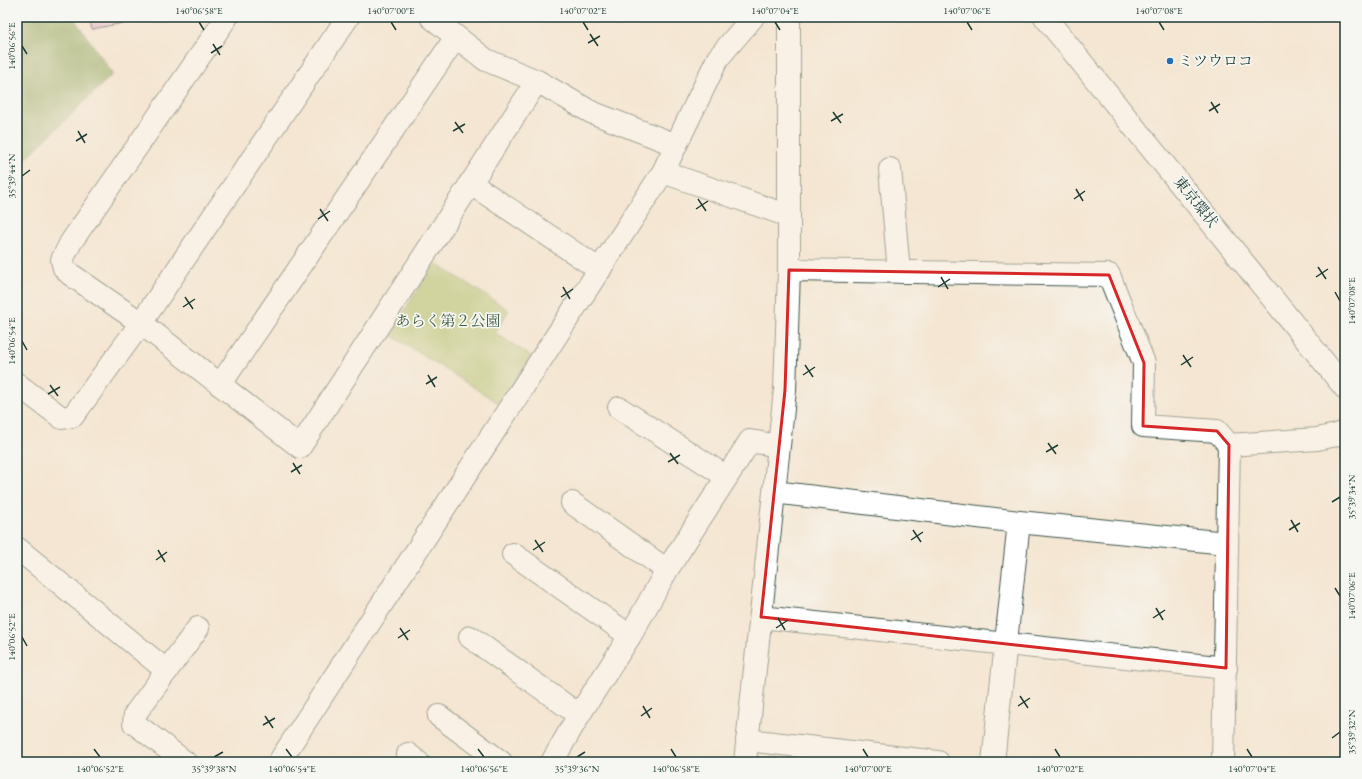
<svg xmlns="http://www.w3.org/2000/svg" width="1362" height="779" font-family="'EB Garamond','Noto Serif JP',serif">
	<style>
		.green { fill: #a8bf65; stroke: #647e4c }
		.forest { fill: #86a65a; stroke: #527247 }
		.building { fill: #df93bc }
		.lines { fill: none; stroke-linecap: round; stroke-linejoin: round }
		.minor-casing { stroke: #3f564c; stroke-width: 24 }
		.highway-casing { stroke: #3f564c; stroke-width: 24 }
		.minor { stroke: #fff; stroke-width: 22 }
		.highway { stroke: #fff; stroke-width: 22 }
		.marked { fill: none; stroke: #d62828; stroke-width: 3; stroke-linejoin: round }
		.ticks { fill: none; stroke: #1f3d34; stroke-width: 1.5 }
		.poi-dot { fill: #1f6fb2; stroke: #f6f6f2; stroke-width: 1.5 }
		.labels { text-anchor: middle; stroke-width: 3.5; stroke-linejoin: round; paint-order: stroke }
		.poi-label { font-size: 15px; fill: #1f3d34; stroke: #f6f6f2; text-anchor: start }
		.street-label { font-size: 15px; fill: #1f3d34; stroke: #f6f6f2 }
		.park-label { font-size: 15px; fill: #415e40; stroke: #f6f6f2 }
		.neatline { fill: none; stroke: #1f3d34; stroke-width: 1.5 }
		.ticks-label { font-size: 10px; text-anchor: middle; fill: #1f3d34 }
	</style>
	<rect width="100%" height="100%" fill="#f6f6f2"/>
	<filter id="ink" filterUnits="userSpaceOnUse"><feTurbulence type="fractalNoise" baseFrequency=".025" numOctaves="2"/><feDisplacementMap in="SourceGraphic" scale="8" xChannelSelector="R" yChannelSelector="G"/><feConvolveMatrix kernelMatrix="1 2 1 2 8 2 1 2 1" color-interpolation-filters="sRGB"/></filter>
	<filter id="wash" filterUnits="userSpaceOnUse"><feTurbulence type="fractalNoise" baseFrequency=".012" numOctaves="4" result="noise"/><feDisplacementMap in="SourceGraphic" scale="16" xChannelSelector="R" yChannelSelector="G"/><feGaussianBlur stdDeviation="0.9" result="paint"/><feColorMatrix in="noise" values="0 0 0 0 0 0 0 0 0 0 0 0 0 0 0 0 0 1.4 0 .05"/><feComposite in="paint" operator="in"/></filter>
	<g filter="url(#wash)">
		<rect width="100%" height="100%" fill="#f4e6d2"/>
		<!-- green -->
		<path class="green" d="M 435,263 L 509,310 L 495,333 L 531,356 L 500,404 L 389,334 Z"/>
		<!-- forest -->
		<path class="forest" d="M 17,17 L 73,17 L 113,74 L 17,167 Z"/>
		<g id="blocks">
			<!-- building -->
			<path class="building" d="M 89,17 L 149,17 L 149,18 L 92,29 Z"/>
		</g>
	</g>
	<g filter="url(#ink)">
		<use href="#blocks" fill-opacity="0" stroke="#3f564c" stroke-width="1"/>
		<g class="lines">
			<!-- minor casing -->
			<g class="minor-casing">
				<path id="minor" d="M 227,17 L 71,242 L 62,260 L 64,268 L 70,274 L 141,323 L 300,447 L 537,81
					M 431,17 L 486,60 L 537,81 L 591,112 L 676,145
					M 890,169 L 899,272
					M 663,172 L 789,216
					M 470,183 L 600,270
					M 789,270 L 1109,275 L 1144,363 L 1143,426 L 1217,431 L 1229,445 C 1226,551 1226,656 1223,762
					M 17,384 L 62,418 L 73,416 L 141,323 L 348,17
					M 220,385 L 456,37
					M 619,408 L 727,477
					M 1229,445 L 1317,439 L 1337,435 L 1345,432
					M 774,492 L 1019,522 L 1226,543
					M 572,503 L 667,570
					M 17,548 L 167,671
					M 513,554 L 630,636
					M 761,617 L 1226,668
					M 470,637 L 579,715
					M 439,716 L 501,762
					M 747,740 L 938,762
					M 408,754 L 418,762
					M 185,762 L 134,723 L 135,714 L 198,628
					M 279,762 L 663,172 L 718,58 L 753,17
					M 552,762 L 579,715 L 630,636 L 667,570 L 750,441 L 779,446
					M 745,762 L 785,390 L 789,270 L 789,17
					M 993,762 L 1019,522"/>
			</g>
			<!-- highway casing -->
			<g class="highway-casing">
				<path id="highway" d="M 1045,17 L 1345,388"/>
			</g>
			<!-- minor -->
			<use href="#minor" class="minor"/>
			<!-- highway -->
			<use href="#highway" class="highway"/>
		</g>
	</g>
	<!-- marked area -->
	<path d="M0 0H1362V779H0ZM 789,270 L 1109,275 L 1144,363 L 1143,426 L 1217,431 L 1229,445 L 1226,668 L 761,617 L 785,390 Z" fill="#f4e6d2" fill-opacity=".55" fill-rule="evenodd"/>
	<path class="marked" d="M 789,270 L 1109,275 L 1144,363 L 1143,426 L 1217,431 L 1229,445 L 1226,668 L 761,617 L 785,390 Z"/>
	<!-- ticks -->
	<path class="ticks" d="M 199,22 L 204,30M 391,22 L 396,30M 583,22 L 588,30M 775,22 L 780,30M 967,22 L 972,30M 1159,22 L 1164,30M 590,34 L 598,46M 588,43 L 600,36M 213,44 L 220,55M 22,46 L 27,54M 211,53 L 222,46M 1211,102 L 1218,113M 1209,111 L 1220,104M 833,112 L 841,123M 831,121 L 843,114M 455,122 L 463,133M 78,131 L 85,143M 453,131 L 465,124M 76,141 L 87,134M 22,176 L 30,170M 1076,189 L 1083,201M 698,199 L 706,211M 1074,199 L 1085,191M 320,209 L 328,221M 696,209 L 708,201M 318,219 L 330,211M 1318,267 L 1326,279M 941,277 L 948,289M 1316,277 L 1328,269M 563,287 L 570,299M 938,287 L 950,279M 1335,292 L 1340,301M 185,297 L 193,309M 561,297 L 573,289M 183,307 L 195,299M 22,341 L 27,350M 1183,355 L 1191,367M 805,365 L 813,377M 1181,365 L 1193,357M 428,375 L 435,387M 803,375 L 815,367M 426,384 L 437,377M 50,385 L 58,396M 48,394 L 60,387M 1048,443 L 1056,454M 1046,452 L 1058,445M 670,453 L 678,464M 668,462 L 680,455M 293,463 L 300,474M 291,472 L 302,465M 1332,502 L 1340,497M 1291,520 L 1298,532M 913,530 L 921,542M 1289,530 L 1300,523M 535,540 L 543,552M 911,540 L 923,532M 158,550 L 165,562M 533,550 L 545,542M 156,560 L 167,552M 1335,588 L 1340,596M 1156,608 L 1163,620M 778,618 L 785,630M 1153,618 L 1165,610M 400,628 L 408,640M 776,628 L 788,620M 22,637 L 27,646M 398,638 L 410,630M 1020,696 L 1028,708M 643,706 L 650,718M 1018,706 L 1030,698M 265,716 L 273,728M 641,716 L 652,708M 263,725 L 275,718M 1332,738 L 1340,732M 94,749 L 100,757M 286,749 L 292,757M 478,749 L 484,757M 671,749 L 676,757M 863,749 L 868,757M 1055,749 L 1060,757M 1247,749 L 1252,757M 214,757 L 223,752M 577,757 L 585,752"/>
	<!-- markers -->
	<circle class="poi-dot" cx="1170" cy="61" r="4"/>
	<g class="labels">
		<!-- poi labels -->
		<g class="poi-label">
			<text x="1178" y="66">ミツウロコ</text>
		</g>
		<!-- street labels -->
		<g class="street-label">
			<text transform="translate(1196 202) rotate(51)" y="5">東京環状</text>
		</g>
		<!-- park labels -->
		<g class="park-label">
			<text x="448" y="326">あらく第２公園</text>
		</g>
	</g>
	<!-- margin -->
	<rect width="1362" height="779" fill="none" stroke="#f6f6f2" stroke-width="44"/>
	<rect x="22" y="22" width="1318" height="735" class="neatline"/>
	<g class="ticks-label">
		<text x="199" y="14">140°06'58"E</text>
		<text x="391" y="14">140°07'00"E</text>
		<text x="583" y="14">140°07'02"E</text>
		<text x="775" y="14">140°07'04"E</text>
		<text x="967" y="14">140°07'06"E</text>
		<text x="1159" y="14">140°07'08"E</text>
		<text transform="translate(11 46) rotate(-90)" y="4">140°06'56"E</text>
		<text transform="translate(11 176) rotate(-90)" y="4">35°39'44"N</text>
		<text transform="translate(1351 301) rotate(-90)" y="4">140°07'08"E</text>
		<text transform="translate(11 341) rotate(-90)" y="4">140°06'54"E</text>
		<text transform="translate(1351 497) rotate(-90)" y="4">35°39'34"N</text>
		<text transform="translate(1351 596) rotate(-90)" y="4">140°07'06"E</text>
		<text transform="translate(11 637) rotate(-90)" y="4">140°06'52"E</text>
		<text transform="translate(1351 732) rotate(-90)" y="4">35°39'32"N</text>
		<text x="100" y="772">140°06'52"E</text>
		<text x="214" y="772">35°39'38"N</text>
		<text x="292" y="772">140°06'54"E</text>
		<text x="484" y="772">140°06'56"E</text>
		<text x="577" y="772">35°39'36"N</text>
		<text x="676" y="772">140°06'58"E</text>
		<text x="868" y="772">140°07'00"E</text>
		<text x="1060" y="772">140°07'02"E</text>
		<text x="1252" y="772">140°07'04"E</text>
	</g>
</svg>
